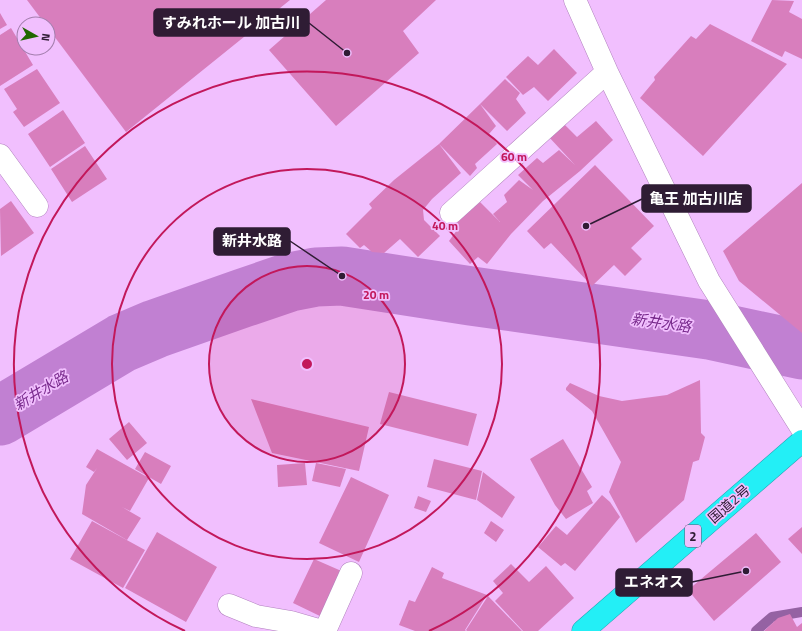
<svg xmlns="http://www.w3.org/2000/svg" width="802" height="631" font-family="'Titillium Web','Noto Sans JP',sans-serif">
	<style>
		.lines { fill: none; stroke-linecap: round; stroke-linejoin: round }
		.stream { stroke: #9562a3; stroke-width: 10 }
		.river { stroke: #c180d2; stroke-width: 59 }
		.building { fill: #d87ebd }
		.minor-casing { stroke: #b182be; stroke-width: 23 }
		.highway-casing { stroke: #27a5b2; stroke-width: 23 }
		.minor { stroke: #fff; stroke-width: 22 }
		.highway { stroke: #23eff6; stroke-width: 22 }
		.ring { fill: none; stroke: #c2185b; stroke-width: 2 }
		.labels { text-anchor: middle; stroke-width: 3.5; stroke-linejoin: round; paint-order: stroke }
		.shield { fill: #f1bffe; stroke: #694d71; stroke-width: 1 }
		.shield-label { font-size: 13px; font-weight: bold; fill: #2f1c34 }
		.street-label { font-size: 14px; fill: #2f1c34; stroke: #f1bffe }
		.water-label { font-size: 15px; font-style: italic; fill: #792b8d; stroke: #f1bffe }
		.centre { fill: #c2185b; stroke: #f1bffe; stroke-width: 2 }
		.ring-label { font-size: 12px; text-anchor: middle; font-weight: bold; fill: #c2185b; stroke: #f1bffe; stroke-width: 3.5; stroke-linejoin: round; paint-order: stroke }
		.leader { fill: none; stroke: #2f1c34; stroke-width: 1.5 }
		.callout-dot { fill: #2f1c34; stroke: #f1bffe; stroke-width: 1.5 }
		.callout { fill: #2f1c34; stroke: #2f1c34; stroke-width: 1.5 }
		.callout-label { font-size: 15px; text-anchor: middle; font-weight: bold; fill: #fff }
	</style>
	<rect width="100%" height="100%" fill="#f1bffe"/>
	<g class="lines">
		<!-- stream -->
		<path class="stream" d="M 756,631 L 772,617 L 802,612"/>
		<!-- river -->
		<path class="river" d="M 0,416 L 122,343 L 155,329 L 243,298 L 290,282 L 316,277 L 342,276 L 471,296 L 709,330 L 802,350"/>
	</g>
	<!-- building -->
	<path class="building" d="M 27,0 L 290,0 L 126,132 L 48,28 L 48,24 L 45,24 Z
		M 326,0 L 436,0 L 403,31 L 419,53 L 336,126 L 269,50 Z
		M 772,0 L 794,1 L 789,12 L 802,19 L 802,59 L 785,51 L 782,57 L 751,41 Z
		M 0,13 L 7,25 L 0,29 Z
		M 710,24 L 787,64 L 703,156 L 640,98 L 655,80 L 654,77 L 691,36 L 696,39 Z
		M 11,28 L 33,65 L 0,86 L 0,35 Z
		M 554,49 L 577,73 L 548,101 L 534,87 L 523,95 L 506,77 L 528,56 L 538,65 Z
		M 37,69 L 60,103 L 24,127 L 13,112 L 17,109 L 4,89 Z
		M 505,79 L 520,93 L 516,99 L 526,113 L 507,131 L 480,104 Z
		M 480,104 L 496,126 L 489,134 L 497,144 L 475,164 L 477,168 L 470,176 L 439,144 Z
		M 63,110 L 85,143 L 50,167 L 28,134 Z
		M 596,121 L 613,140 L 580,171 L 543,201 L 511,234 L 487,264 L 478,257 L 470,264 L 449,241 L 457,230 L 454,223 L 480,202 L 500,222 L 493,214 L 507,202 L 504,195 L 519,180 L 533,190 L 518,175 L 537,158 L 543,163 L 559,150 L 575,165 L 548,136 L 563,123 L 577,137 Z
		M 439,144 L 461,173 L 432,199 L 423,210 L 424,220 L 440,236 L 418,257 L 400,239 L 384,253 L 372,252 L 364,245 L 360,248 L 346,234 L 372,208 L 369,204 L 394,180 Z
		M 85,146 L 107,179 L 72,202 L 51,169 Z
		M 595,165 L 654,226 L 631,248 L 642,259 L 625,276 L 614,265 L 592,286 L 551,243 L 544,249 L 527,231 Z
		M 802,183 L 802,333 L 739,281 L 723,251 Z
		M 11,201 L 34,233 L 1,256 L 0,209 Z
		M 700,380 L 701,433 L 705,437 L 699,460 L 693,462 L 684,500 L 636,543 L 609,492 L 621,462 L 592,411 L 566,390 L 566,388 L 570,383 L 599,396 L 622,401 L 667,395 Z
		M 389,392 L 477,414 L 468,446 L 380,424 Z
		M 251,399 L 369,427 L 359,471 L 272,453 Z
		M 129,422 L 147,443 L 127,460 L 109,439 Z
		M 563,439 L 592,487 L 587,491 L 593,503 L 566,519 L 555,505 L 530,459 Z
		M 97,449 L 149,478 L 130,511 L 122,507 L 141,518 L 127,540 L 82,514 L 86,485 L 97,468 L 94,472 L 86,467 Z
		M 145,452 L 171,466 L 161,484 L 135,469 Z
		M 434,459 L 482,471 L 476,500 L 427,487 Z
		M 305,463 L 307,485 L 278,487 L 277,465 Z
		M 316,463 L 346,469 L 340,487 L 312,481 Z
		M 483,472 L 515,497 L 502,518 L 477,500 Z
		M 351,477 L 389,495 L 359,562 L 319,543 Z
		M 602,495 L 610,502 L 620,517 L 575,571 L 565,563 L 561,566 L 538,547 L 556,526 L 567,535 Z
		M 418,496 L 431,501 L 426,512 L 414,508 Z
		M 92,521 L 145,550 L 123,588 L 70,559 Z
		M 491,521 L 504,530 L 496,542 L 484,533 Z
		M 802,527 L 802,554 L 788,539 Z
		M 157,532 L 217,567 L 186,622 L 125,588 Z
		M 756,533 L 781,562 L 714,621 L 688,590 Z
		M 314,559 L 346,573 L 324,618 L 293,603 Z
		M 511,564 L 529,582 L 546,566 L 574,598 L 538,631 L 523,631 L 495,601 L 503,593 L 493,581 Z
		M 432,567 L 444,573 L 442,578 L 487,595 L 465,630 L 466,631 L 415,631 L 399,625 L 409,600 L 415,602 Z
		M 488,596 L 522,631 L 467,631 L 466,630 Z
		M 790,614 L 797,627 L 802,623 L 802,631 L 764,631 L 778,618 Z"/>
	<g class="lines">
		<!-- minor casing -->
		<g class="minor-casing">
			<path id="minor" d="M 575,0 L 607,72 L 709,281 L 802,429
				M 0,155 L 37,206
				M 451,213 L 607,72
				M 229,605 L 256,616 L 291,622 L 322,631
				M 325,631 L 351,573"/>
		</g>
		<!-- highway casing -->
		<g class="highway-casing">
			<path id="highway" d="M 583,631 L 802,441"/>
		</g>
		<!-- minor -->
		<use href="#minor" class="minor"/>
		<!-- highway -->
		<use href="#highway" class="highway"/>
	</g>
	<!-- distance rings -->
	<circle cx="307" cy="364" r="98" fill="#c2185b" fill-opacity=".12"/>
	<g class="ring">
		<circle cx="307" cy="364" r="98"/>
		<circle cx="307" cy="364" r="195"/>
		<path d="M185 631A293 293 0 1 1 429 631"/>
	</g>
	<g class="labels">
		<!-- shield labels -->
		<rect class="shield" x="685" y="525" width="16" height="22" rx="3"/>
		<g class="shield-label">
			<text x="693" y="541">2</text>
		</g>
		<!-- street labels -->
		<g class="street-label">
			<text transform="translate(729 504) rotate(-41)" y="5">国道2号</text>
		</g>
		<!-- water labels -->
		<g class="water-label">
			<text transform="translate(661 323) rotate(8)" y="5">新井水路</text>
			<text transform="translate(41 391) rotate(-31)" y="5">新井水路</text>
		</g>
	</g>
	<circle cx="307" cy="364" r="6" class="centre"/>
	<g class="ring-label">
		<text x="514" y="161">60 m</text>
		<text x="445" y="230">40 m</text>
		<text x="376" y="299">20 m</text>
	</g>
	<!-- callouts -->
	<path class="leader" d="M347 53L309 23M586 226L642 199M342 276L290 241M746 571L692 582"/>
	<g class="callout-dot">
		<circle cx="347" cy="53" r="4"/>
		<circle cx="586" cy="226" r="4"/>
		<circle cx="342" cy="276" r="4"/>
		<circle cx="746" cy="571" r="4"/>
	</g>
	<g class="callout">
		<rect x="154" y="9" width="155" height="27" rx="4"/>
		<rect x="642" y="185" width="109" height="27" rx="4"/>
		<rect x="214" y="228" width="76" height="27" rx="4"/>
		<rect x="616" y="569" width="76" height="27" rx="4"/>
	</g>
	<g class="callout-label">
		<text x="231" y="28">すみれホール 加古川</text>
		<text x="696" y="204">亀王 加古川店</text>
		<text x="252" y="246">新井水路</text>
		<text x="654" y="587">エネオス</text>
	</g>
	<!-- north arrow -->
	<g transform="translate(36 36) rotate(98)"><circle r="19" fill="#f1bffe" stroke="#a37ead"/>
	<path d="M0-3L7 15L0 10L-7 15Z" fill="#216700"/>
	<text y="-6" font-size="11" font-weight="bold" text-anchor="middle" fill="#2f1c34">N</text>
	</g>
</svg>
